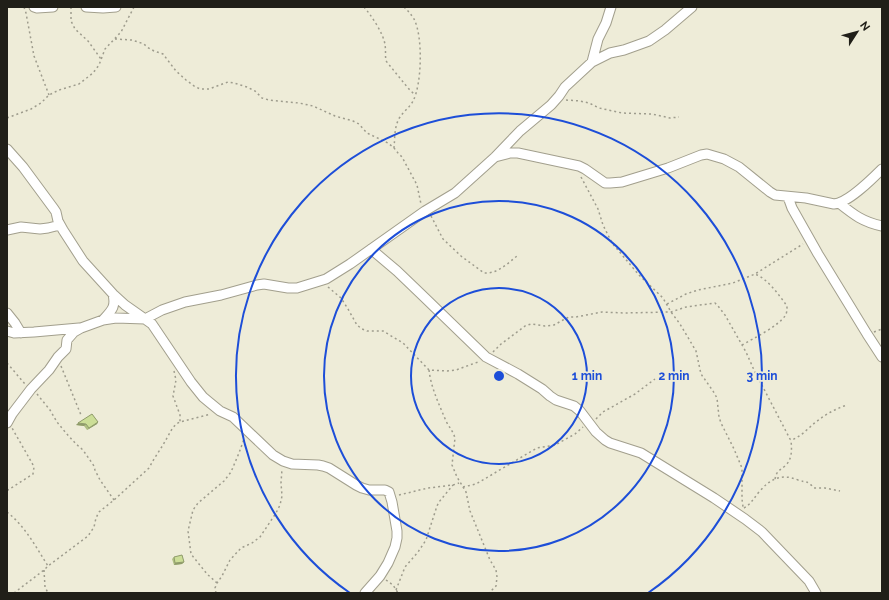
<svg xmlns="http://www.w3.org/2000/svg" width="889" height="600" font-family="Raleway,sans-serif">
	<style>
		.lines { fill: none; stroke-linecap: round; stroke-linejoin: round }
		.minor-casing { stroke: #a29f8d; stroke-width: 11 }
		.path { stroke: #9e9c8d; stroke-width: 1.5; stroke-dasharray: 2 3; stroke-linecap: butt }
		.minor { stroke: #fff; stroke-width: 9 }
		.wall { fill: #afbf82 }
		.shaded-wall { fill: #8f9b6a }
		.building { fill: #ccde97; stroke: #8f9b6a }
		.ring { fill: none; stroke: #1d4ed8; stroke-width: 2 }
		.centre { fill: #1d4ed8; stroke: #eeecd8; stroke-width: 2 }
		.ring-label { font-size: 12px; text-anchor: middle; font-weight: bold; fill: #1d4ed8; stroke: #eeecd8; stroke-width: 3.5; stroke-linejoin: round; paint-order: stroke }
	</style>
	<rect width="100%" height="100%" fill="#eeecd8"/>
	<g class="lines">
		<!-- minor casing -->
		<g class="minor-casing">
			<path id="minor" d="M 34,7 L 37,8 L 53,7
				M 86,7 L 103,8 L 116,7
				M 592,62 L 598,39 L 606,23 L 611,7
				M 7,149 L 23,167 L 54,209 L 56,212 L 58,221 L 63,230 L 83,261 L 113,294 L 125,305 L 152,324 L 191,382 L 203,397 L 209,402 L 220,411 L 233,417 L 273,455 L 283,461 L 292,464 L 318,465 L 323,466 L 329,468 L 356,485 L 362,488 L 369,490 L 385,490 L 389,492 L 392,502 L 397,531 L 397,538 L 395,547 L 388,563 L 380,576 L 365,593
				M 495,157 L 510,153 L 518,153 L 579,166 L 585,169 L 605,183 L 610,183 L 622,182 L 668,168 L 701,155 L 707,154 L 724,159 L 739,167 L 770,192 L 775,195 L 806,198 L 834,204 C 848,203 872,179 882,169
				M 788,197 L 792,208 L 818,254 L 867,334 L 882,357
				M 839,203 C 854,215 863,222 882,226
				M 7,230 L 21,227 L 40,229 L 48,228 L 60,225
				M 371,249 L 397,271 L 422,295 L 486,357 L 518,374 L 542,389 L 550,396 L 556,400 L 574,406 L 580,411 L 596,432 L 605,440 L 610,443 L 641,453 L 714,498 L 745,519 L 762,532 L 809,581 L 816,593
				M 7,313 L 15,323 L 21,333
				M 103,320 C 112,310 116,307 113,294
				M 7,331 L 14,333 L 34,332 L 79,328
				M 7,423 L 12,414 L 31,389 L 49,370 L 58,357 L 66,349 L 67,340 L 74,332 L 81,328 L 103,320 L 116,318 L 145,319 L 162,310 L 185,302 L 221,295 L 257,285 L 264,284 L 288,288 L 297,288 L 326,279 L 350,264 L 425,211 L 455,193 L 495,157 L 520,131 L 551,105 L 559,96 L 565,87 L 592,62 L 610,53 L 624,50 L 649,41 L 665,30 L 692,7"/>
		</g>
		<!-- path -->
		<path class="path" d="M 24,7 L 26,13 L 34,56 L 49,95
			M 71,7 L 71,21 L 75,29 L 88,41 L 101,59
			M 364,7 C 371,15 384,34 385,45 C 386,50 385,55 386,61 L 408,88 L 415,95
			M 115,39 L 132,40 L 144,44 L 147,47 L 154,51 L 163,54 L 176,71 L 186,80 L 194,86 L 200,89 L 209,89 L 228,82 L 234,83 L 247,87 L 255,91 L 262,98 L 269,100 L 299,103 L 313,106 L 335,116 L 353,121 L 359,124 L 367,133 L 388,143 L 394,148 L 398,153 L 402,157 L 417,185 L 421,204
			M 566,100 L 580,101 L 589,103 L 599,108 L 622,113 L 652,114 L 670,118 L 679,117
			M 7,118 L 31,109 L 41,103 L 49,95 L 59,90 L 79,84 L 93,73 L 99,65 L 105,49 L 121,32 L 134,7
			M 394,148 C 395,138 394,126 400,117 C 404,111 410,107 413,101 C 422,84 423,36 414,19 C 411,14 408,11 404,7
			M 581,177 L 598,209 L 603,225 L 612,243 L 639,275 L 663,298 L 671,312 L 680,324 L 696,351 L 701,374 L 713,391 L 717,398 L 719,417 L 721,423 L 734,449 L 742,468 L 742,499 L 743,507
			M 431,216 L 443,239 L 461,256 L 484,273 C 497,274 507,264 517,256
			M 328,287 L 341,298 L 348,309 L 357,325 L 362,329 L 367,331 L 383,331 L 403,343 L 429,370 L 447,371 L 456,370 L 478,362
			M 667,304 L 686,294 L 698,290 L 733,283 L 755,274 L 803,244
			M 874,332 L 882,329
			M 742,345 C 754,338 777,327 785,316 C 787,313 787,310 787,306 C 779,295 768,279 755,274
			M 493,352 L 501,344 L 525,326 L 531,324 L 545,326 L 554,325 L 563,320 L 569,317 L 576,317 L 602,312 L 624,313 L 671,312 L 686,307 L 715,303 L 718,306 L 725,315 L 746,352 L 754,370 L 790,439 L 791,440 C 801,437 808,428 816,422 C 826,414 835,409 847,405
			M 7,363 L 25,384
			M 61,366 L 81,415
			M 429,370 C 431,388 439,404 446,421 C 449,427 453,431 455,438 L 452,465 L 457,477 L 466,492 L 470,511 L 490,560 L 496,570 L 497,577 L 496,586 L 489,593
			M 174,371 L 176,380 L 173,396 L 180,415 L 180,422
			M 37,394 L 50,410 L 57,422 L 66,433 L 76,444 L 83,450 L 94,466 L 95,470 L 100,480 L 114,500
			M 596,419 L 603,412 L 635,394 L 655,379
			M 775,479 C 777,470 779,471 785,466 C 792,460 792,450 791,441
			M 463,487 L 476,484 L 537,448 L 555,445 L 575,434 L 583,427
			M 7,490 L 8,490 L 33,474 L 34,467 L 32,463 L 12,428
			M 399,495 L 428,488 L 453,485 L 459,483
			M 744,508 C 751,504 754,498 759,492 C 770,479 781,473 798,480 C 807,483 807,480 814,488 L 825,488 L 840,491
			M 7,512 C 25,526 36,547 48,566
			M 44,570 L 45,587 L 48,593
			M 386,580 L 393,585 L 398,593
			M 217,583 L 207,574 L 191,554 L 188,531 L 193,510 L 198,503 L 224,481 L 231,472 L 239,453 L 244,439
			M 396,590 L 405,567 L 418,552 L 426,540 L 437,506 L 439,502 L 453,485
			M 14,593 L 44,570 L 48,566 L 88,536 L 94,527 L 96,518 L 99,512 L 114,500 L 149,468 L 154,459 L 163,445 L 172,429 L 176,424 L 180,422 L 211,414
			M 216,593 L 215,588 L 217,583 L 222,576 L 230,560 L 241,548 L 252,543 L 260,537 L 276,513 L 280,505 L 282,496 L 281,483 L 282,469"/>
		<!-- minor -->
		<use href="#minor" class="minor"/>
	</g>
	<!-- wall -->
	<path class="wall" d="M 98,422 L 97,424 L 87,430 L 84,426 L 76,425 Z
		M 174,557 L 184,562 L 182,564 L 174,565 L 172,559 Z"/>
	<!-- shaded-wall -->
	<path class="shaded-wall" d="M 98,422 L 97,424 L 87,430 L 89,428 Z
		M 78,423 L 86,424 L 84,426 L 76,425 Z
		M 184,562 L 182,564 L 174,565 L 175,563 Z"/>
	<!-- building -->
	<path class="building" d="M 92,414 L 98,422 L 89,428 L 86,424 L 78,423 Z
		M 182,555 L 184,562 L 175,563 L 174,557 Z"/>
	<!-- distance rings -->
	<g class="ring">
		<circle cx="499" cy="376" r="88"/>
		<circle cx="499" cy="376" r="175"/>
		<path d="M350 593A263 263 0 1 1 648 593"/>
	</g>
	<circle cx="499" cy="376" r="6" class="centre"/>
	<g class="ring-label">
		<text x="587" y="380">1 min</text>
		<text x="674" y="380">2 min</text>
		<text x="762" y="380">3 min</text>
	</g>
	<!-- border -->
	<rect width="889" height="600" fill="none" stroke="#201f18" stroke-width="16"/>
	<!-- north arrow -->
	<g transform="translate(857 32) rotate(54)" stroke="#eeecd8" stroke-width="3" paint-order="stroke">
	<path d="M0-3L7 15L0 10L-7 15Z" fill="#201f18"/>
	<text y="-6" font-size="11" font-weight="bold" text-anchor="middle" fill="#201f18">N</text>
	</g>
</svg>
